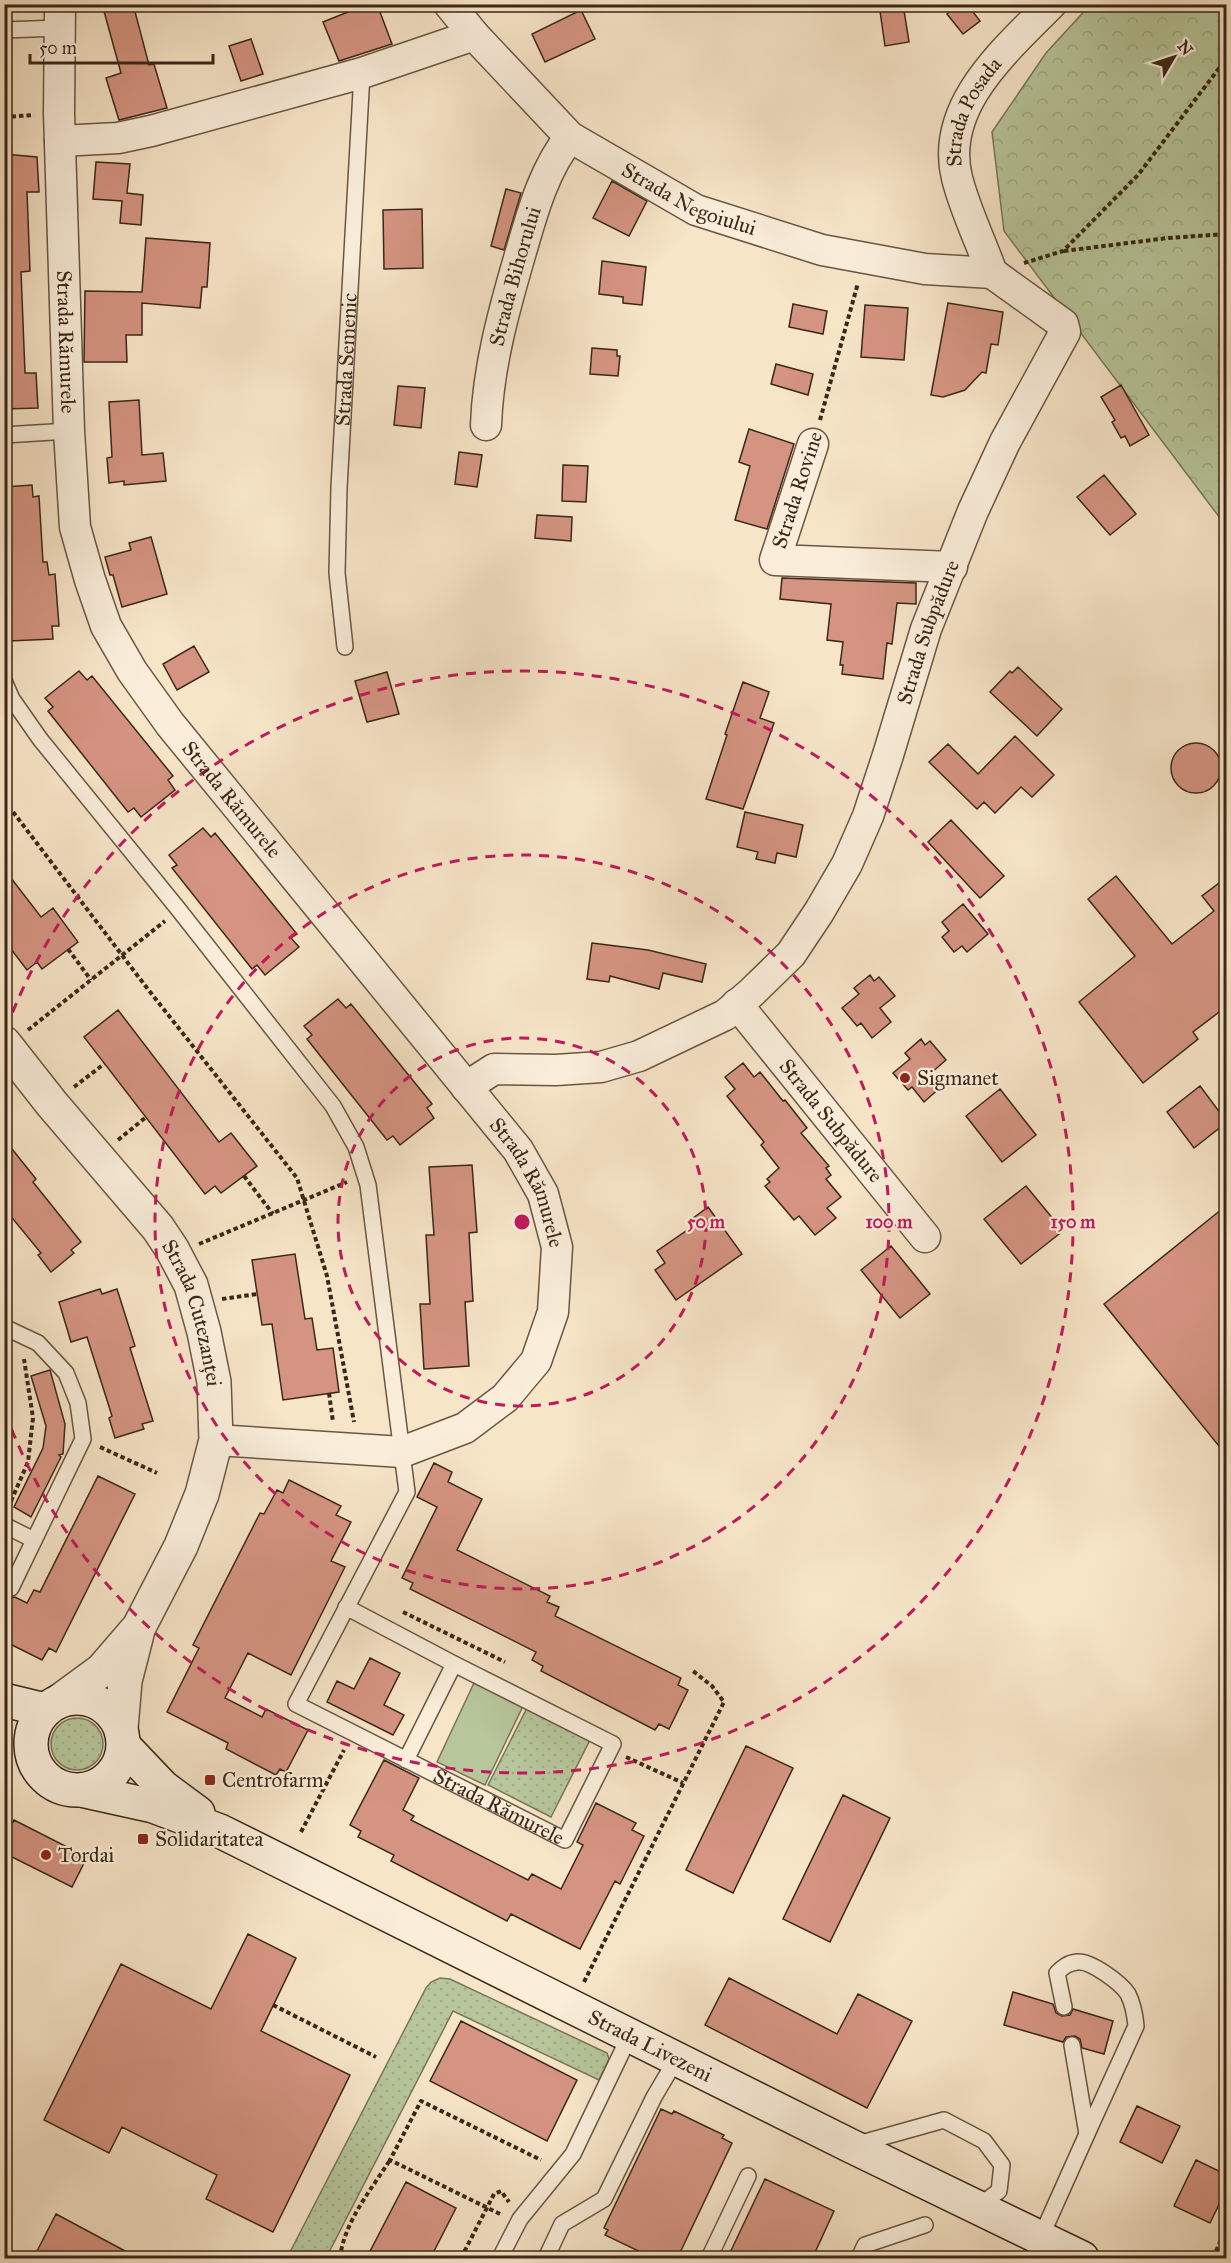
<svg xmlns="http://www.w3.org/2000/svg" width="1231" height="2263" font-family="'IM FELL Great Primer',serif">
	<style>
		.grass { fill: url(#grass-dots); stroke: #787659; stroke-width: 1.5 }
		.forest { fill: url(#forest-crowns); stroke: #787659; stroke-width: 1.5 }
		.pitch { fill: #b7c69b; stroke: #787659; stroke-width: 1.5 }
		.building { fill: #d59482; stroke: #3a2717; stroke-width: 1.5 }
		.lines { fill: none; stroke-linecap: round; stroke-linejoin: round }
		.service-casing { stroke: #695643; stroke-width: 18 }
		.minor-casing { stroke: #695643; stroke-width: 33 }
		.tertiary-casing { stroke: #695643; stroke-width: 36 }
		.secondary-casing { stroke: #3a2717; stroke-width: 36 }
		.path { stroke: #3a2717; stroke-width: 4; stroke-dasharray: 4.5 3; stroke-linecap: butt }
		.service { stroke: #faeedb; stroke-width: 15 }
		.minor { stroke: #faeedb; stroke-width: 30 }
		.tertiary { stroke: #faeedb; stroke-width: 33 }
		.secondary { stroke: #faeedb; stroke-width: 33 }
		.ring { fill: none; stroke: #c2185b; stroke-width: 3; stroke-dasharray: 10 8 }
		.poi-dot { fill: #8f2418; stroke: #faeedb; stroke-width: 2 }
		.labels { text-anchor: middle; stroke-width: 4.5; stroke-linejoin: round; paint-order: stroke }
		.street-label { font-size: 21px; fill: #3a2717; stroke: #faeedb }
		.poi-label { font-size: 21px; fill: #3a2717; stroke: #faeedb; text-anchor: start }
		.centre { fill: #c2185b; stroke: #faeedb; stroke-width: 3 }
		.ring-label { font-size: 18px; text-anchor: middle; font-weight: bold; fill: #c2185b; stroke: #faeedb; stroke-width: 4.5; stroke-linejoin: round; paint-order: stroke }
	</style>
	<defs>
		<pattern id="grass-dots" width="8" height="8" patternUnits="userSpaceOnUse" patternTransform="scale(1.5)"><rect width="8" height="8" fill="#b7c69b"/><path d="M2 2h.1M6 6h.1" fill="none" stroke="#9eaa85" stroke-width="1.8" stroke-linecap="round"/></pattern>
		<pattern id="forest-crowns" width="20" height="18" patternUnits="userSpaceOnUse" patternTransform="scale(1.5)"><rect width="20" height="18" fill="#b7c69b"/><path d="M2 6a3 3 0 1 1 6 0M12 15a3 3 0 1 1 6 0" fill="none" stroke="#9eaa85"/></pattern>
	</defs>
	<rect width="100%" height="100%" fill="#f7e5c8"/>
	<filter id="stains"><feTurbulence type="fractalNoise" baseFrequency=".00333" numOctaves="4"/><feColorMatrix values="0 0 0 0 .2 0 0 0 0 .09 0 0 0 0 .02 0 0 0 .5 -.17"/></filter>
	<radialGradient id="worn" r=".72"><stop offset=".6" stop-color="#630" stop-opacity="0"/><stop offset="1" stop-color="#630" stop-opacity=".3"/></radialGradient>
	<!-- grass -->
	<path class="grass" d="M 529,1704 L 592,1736 L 551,1817 L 488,1785 Z
		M51 1744a26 26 0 1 1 52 0a26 26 0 1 1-52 0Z
		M 440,1978 L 450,1979 L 607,2053 L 609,2059 L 599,2080 L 453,2011 L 326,2258 L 287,2258 L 426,1988 L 431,1982 Z"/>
	<!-- forest -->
	<path class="forest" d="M 1090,5 L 1226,5 L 1226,526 L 1004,231 L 992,132 L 1046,53 Z"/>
	<!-- pitch -->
	<path class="pitch" d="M 474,1683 L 523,1706 L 485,1785 L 437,1762 Z"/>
	<!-- building -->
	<path class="building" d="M 102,4 L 133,4 L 149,65 L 154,64 L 167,108 L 119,120 L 106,78 L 121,73 Z
		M 368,4 L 377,4 L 392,44 L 339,61 L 323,22 Z
		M 879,4 L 903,4 L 909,42 L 885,46 Z
		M 958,4 L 967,4 L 980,21 L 963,34 L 947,14 Z
		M 581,10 L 595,39 L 545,62 L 532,34 Z
		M 251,39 L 263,74 L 241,81 L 229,46 Z
		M 4,154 L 37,157 L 39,192 L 27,192 L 30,271 L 21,272 L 25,373 L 36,373 L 38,408 L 4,409 Z
		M 96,162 L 130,164 L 127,193 L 143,195 L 141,225 L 120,223 L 122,201 L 93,199 Z
		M 612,181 L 647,201 L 629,236 L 593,218 Z
		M 506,189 L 521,193 L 504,250 L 491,246 Z
		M 422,209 L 423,268 L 384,269 L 383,210 Z
		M 146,238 L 210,243 L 207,287 L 202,287 L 200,308 L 142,303 L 142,335 L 126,335 L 127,362 L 84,362 L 85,291 L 142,292 Z
		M 602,261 L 646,267 L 642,305 L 623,303 L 623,297 L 599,294 Z
		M 948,303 L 1003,312 L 998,345 L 991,344 L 986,373 L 982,372 L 965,390 L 943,397 L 931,395 Z
		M 793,304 L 827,311 L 823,334 L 789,327 Z
		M 865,305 L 908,308 L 904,360 L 861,357 Z
		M 592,348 L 617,350 L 617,356 L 620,356 L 618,376 L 590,374 Z
		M 776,364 L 813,374 L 808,395 L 771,384 Z
		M 1121,385 L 1149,435 L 1130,446 L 1125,436 L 1121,438 L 1112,422 L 1115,420 L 1101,397 Z
		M 398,386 L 425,388 L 421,428 L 394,425 Z
		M 139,400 L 142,455 L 163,453 L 166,481 L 124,485 L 124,481 L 109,483 L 107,458 L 112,457 L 109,402 Z
		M 749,429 L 794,444 L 767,529 L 735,520 L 750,466 L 739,462 Z
		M 459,452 L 482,455 L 477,487 L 455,484 Z
		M 563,465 L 588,466 L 586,502 L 562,501 Z
		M 1104,475 L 1136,514 L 1110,535 L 1077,497 Z
		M 32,485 L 33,497 L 39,496 L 43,562 L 47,562 L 49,575 L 55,574 L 59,626 L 52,626 L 53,639 L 9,641 L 8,630 L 4,630 L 4,487 Z
		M 537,515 L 572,517 L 571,541 L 535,538 Z
		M 151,537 L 167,594 L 122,607 L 113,575 L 110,575 L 105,557 L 131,550 L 129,543 Z
		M 782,578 L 916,583 L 916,604 L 897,603 L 892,644 L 887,643 L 883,679 L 842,674 L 843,665 L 840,665 L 843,642 L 827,640 L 831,604 L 780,599 Z
		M 194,646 L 209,672 L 177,690 L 163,664 Z
		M 1018,667 L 1062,709 L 1037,736 L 990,692 L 1010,671 L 1012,673 Z
		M 79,671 L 87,680 L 92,676 L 173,776 L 168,780 L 175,790 L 141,817 L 134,808 L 128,812 L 48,711 L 53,707 L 45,698 Z
		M 387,672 L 399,714 L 367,722 L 355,681 Z
		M 743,682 L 769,692 L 760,718 L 774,723 L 743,809 L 706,799 L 727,735 L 725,734 Z
		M 1015,736 L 1054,775 L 1032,797 L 1021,787 L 995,813 L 984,802 L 977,809 L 929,762 L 948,744 L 978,774 Z
		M1171 768a25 25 0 1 1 50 0a25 25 0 1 1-50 0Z
		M 745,812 L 803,825 L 796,857 L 777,853 L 775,863 L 756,859 L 758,852 L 737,847 Z
		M 951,820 L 1004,876 L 980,898 L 928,842 Z
		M 203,828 L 211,837 L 215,833 L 297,934 L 291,938 L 299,947 L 265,975 L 257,965 L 252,969 L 172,868 L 177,865 L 169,855 Z
		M 4,869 L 41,917 L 53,908 L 78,942 L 42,969 L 37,962 L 27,970 L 4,940 Z
		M 1116,876 L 1172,944 L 1214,911 L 1202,896 L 1227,877 L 1227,1006 L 1193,1032 L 1198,1039 L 1143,1083 L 1079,1002 L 1135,956 L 1088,899 Z
		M 963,904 L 988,934 L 967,952 L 962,946 L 954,952 L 942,937 L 949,931 L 942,922 Z
		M 592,943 L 648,950 L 706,964 L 702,982 L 663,973 L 659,989 L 610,976 L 609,982 L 587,979 Z
		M 870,975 L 874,981 L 879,977 L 895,996 L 880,1008 L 891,1022 L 872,1038 L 861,1023 L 857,1026 L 842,1008 L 859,994 L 854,988 Z
		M 338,999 L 346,1008 L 351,1004 L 432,1104 L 427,1108 L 434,1118 L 400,1145 L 393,1136 L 387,1140 L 307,1039 L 312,1035 L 304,1026 Z
		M 118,1010 L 219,1142 L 231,1133 L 257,1166 L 221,1193 L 215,1186 L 205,1194 L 84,1037 Z
		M 921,1039 L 925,1045 L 930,1041 L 946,1060 L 931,1073 L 942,1086 L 924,1102 L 912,1087 L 908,1090 L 893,1073 L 910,1059 L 905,1053 Z
		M 743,1063 L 754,1077 L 760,1072 L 783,1101 L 785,1100 L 807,1128 L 801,1133 L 829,1166 L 826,1168 L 831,1175 L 826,1179 L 841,1197 L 827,1208 L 836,1218 L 815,1235 L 799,1216 L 794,1220 L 765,1186 L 770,1182 L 767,1179 L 779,1168 L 761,1145 L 764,1142 L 727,1096 L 735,1089 L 725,1077 Z
		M 1200,1086 L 1227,1122 L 1194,1148 L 1167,1112 Z
		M 1000,1089 L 1036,1135 L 1002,1162 L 966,1116 Z
		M 4,1139 L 36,1179 L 33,1182 L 81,1242 L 71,1250 L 74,1253 L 51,1272 L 38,1255 L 41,1253 L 4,1208 Z
		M 472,1165 L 477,1232 L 469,1233 L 473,1301 L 465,1302 L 469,1366 L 424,1369 L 420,1304 L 430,1304 L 426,1235 L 434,1235 L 429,1167 Z
		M 1026,1186 L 1063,1231 L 1021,1264 L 984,1219 Z
		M 1227,1205 L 1227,1456 L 1104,1304 Z
		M 708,1207 L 742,1254 L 676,1300 L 655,1270 L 665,1263 L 657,1251 L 696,1224 L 692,1219 Z
		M 891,1246 L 930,1294 L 900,1318 L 861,1270 Z
		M 295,1254 L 305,1319 L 312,1318 L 317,1350 L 333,1348 L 339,1392 L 283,1400 L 272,1324 L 262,1325 L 252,1260 Z
		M 100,1289 L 102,1294 L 117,1289 L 135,1346 L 130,1348 L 153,1421 L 142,1424 L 144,1429 L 115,1438 L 109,1418 L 112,1416 L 87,1337 L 71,1342 L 59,1302 Z
		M 50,1370 L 65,1424 L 63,1454 L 59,1455 L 61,1457 L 31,1517 L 14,1507 L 43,1448 L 46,1426 L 31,1376 Z
		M 434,1463 L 452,1472 L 448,1482 L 482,1499 L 457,1550 L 550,1596 L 547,1602 L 559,1607 L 555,1616 L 681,1678 L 678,1685 L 688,1690 L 669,1729 L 659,1724 L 655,1730 L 541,1671 L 543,1666 L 532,1660 L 536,1652 L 410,1589 L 413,1583 L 402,1578 L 437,1507 L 417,1497 Z
		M 98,1476 L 135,1494 L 56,1652 L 49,1648 L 42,1660 L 4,1641 L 4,1595 L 11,1598 L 15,1597 L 27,1603 L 34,1590 L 40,1592 Z
		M 289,1480 L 341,1506 L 336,1515 L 351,1522 L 331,1561 L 345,1567 L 291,1675 L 248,1653 L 225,1698 L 262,1717 L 266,1709 L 308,1730 L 286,1772 L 280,1769 L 276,1775 L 226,1749 L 228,1743 L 167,1712 L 199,1648 L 193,1645 L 260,1513 L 264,1514 L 277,1490 L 283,1493 Z
		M 370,1658 L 400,1673 L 384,1705 L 404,1715 L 393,1735 L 327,1702 L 337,1681 L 354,1689 Z
		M 746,1746 L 793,1768 L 733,1893 L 686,1870 Z
		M 384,1760 L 419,1778 L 403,1810 L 414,1816 L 411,1820 L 528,1880 L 532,1874 L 561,1889 L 583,1845 L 577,1842 L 596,1803 L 636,1823 L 632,1830 L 644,1836 L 620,1884 L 615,1881 L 580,1949 L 511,1914 L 507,1921 L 391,1861 L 394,1855 L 358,1837 L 361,1831 L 350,1825 Z
		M 843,1795 L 890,1818 L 830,1942 L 783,1919 Z
		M 14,1820 L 87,1857 L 72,1887 L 4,1853 L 4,1839 Z
		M 248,1934 L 296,1958 L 261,2031 L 350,2075 L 273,2232 L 206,2199 L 217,2175 L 122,2127 L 109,2153 L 44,2120 L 121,1964 L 211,2009 Z
		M 729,1978 L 837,2034 L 858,1994 L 912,2021 L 867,2108 L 705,2025 Z
		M 1013,1992 L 1053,2004 L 1056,2013 L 1062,2016 L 1070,2015 L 1073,2009 L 1113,2021 L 1104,2054 L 1082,2048 L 1080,2039 L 1075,2036 L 1066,2037 L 1063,2042 L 1004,2025 Z
		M 461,2021 L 577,2080 L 547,2141 L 430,2081 Z
		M 1137,2106 L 1180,2126 L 1162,2163 L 1120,2142 Z
		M 661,2109 L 672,2114 L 674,2111 L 707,2127 L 724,2135 L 722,2138 L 732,2143 L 677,2259 L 655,2259 L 605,2235 L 608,2230 L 604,2228 Z
		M 1196,2160 L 1227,2175 L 1227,2188 L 1210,2223 L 1174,2206 Z
		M 765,2179 L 834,2211 L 812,2259 L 727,2259 Z
		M 406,2182 L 456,2208 L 430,2259 L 366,2259 Z
		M 56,2214 L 140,2259 L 33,2259 Z"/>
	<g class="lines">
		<!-- service casing -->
		<g class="service-casing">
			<g id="service">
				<path d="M 4,30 L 60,28"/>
				<path d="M 4,435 L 69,431"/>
				<path id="s1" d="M 345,647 L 337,573 L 339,488 L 362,73"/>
				<path id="s2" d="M 4,681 L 12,699 L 40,739 L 179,910 L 333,1106 L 356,1147 L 368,1185 L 407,1492 L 296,1704 L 565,1840 L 613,1744 L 454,1664 L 346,1607"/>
				<path d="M 4,1327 L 38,1343 L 66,1373 L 78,1403 L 83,1439 L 11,1588"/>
				<path d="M 4,1525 L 34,1540"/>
				<path d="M 406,1760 L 454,1664"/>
				<path d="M 1064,2007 L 1057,1973 C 1063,1967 1068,1963 1077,1962 C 1090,1960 1121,1983 1128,1994 C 1133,2004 1135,2015 1136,2026 L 1087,2134 L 1072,2045"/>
				<path d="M 858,2144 L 944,2120 L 984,2141 L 1002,2165 L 999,2191 L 976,2208"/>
				<path d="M 1040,2239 L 1087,2134"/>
				<path d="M 500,2258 L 520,2219 L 573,2154 L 630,2035"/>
				<path d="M 546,2258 L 562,2224 L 604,2199 L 654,2097 L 677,2058"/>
				<path d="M 709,2258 L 748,2176"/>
				<path d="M 859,2258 L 865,2245 L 925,2225"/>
			</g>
		</g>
		<!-- minor casing -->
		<g class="minor-casing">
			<g id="minor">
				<path id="s3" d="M 60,4 L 59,113 L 69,431 L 75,527 L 90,580 L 106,626 L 132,671 L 170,724 L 518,1150 L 543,1194 L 557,1247 L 553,1312 L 536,1361 L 505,1398 L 465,1428 L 402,1452 L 216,1440"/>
				<path id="s4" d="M 449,4 L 474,35 L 570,137 L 696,210 L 822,250 L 925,269 L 992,273"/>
				<path d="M 60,141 L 118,138 L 151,131 L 362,73 L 474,35"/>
				<path id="s5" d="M 992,273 C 981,242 965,210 957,178 C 939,106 1006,50 1051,4"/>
				<path id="s6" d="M 486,425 C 488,367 504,310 520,255 C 532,214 543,171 570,137"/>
				<path d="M 813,444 L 775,560 L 952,567"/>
				<path id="s7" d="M 737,1004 L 925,1237"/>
				<path id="s8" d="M 466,1087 L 494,1069 L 556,1070 L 601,1067 L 639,1056 L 725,1015 L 751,993 L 791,954 L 819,912 L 847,864 L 868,816 L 888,755 L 926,629 L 973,511 L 1005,442 L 1065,332 L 1063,324 L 992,273"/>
			</g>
		</g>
		<!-- tertiary casing -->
		<g class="tertiary-casing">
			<g id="tertiary">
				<path id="s9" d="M 4,1043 L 52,1104 L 158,1228 L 172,1249 L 191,1285 L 204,1332 L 214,1382 L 216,1440 L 202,1494 L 181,1546 L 139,1627 L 102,1670 L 61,1700"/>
				<path d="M 121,1728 L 125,1681 L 137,1634"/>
			</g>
		</g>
		<!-- secondary casing -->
		<g class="secondary-casing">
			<g id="secondary">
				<circle cx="77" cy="1744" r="46"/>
				<path d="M 4,1700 L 45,1710"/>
				<path d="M 124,1746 L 163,1787 L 198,1813"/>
				<path id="s10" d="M 85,1791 L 153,1806 L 220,1831 L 851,2146 L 1082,2258"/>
			</g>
		</g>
		<!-- path -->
		<path class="path" d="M 4,117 L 34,115
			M 1064,251 L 1168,238 L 1226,234
			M 1024,263 L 1063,251 L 1138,175 L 1226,59
			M 820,420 L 858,283
			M 4,800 L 147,988 L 297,1178 L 327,1276 L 354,1422
			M 68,949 L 91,980
			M 28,1030 L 165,921
			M 74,1087 L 104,1064
			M 118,1140 L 145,1118
			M 244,1176 L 273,1214
			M 199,1244 L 347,1182
			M 222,1299 L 257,1294
			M 329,1393 L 333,1422
			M 100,1447 L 157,1473
			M 8,1508 L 28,1462 L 33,1418 L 24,1359
			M 403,1612 L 505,1662
			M 626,1757 L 683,1783
			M 301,1832 L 344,1750
			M 584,1982 L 724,1702 L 712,1686 L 693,1671
			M 273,2005 L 376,2057
			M 500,2214 L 390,2160 L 421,2101 L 541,2160
			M 340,2258 C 344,2222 371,2190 390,2160
			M 461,2258 L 494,2194 L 501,2191 L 509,2202
			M 1213,2258 L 1226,2228"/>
		<!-- service -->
		<use href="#service" class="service"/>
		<!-- minor -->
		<use href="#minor" class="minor"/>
		<!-- tertiary -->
		<use href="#tertiary" class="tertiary"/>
		<!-- secondary -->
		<use href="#secondary" class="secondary"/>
	</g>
	<!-- distance rings -->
	<g class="ring">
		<circle cx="522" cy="1222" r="184"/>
		<circle cx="522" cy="1222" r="367"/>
		<path d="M6 1029A551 551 0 1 1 6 1415"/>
	</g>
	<!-- markers -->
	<g class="poi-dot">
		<circle cx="905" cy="1078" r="6"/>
		<rect x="204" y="1774" width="12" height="12" rx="3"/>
		<rect x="137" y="1833" width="12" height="12" rx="3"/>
		<circle cx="46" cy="1855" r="6"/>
	</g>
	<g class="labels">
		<!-- street labels -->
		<g class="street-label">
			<text dy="7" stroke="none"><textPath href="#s5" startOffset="172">Strada Posada</textPath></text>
			<text dy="7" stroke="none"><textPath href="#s4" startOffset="315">Strada Negoiului</textPath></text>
			<text dy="7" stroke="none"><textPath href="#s6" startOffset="152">Strada Bihorului</textPath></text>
			<text dy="7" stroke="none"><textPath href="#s3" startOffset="338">Strada Rămurele</textPath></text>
			<text dy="7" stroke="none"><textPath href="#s1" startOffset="288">Strada Semenic</textPath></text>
			<text transform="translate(797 490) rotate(-72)" y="7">Strada Rovine</text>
			<text dy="7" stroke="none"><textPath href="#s8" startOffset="717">Strada Subpădure</textPath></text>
			<text dy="7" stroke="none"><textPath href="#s3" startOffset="842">Strada Rămurele</textPath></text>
			<text dy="7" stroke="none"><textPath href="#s7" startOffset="150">Strada Subpădure</textPath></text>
			<text dy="7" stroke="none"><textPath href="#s3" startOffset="1328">Strada Rămurele</textPath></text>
			<text dy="7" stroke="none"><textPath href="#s9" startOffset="334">Strada Cutezanței</textPath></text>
			<text dy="7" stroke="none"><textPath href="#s2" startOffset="1401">Strada Rămurele</textPath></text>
			<text dy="7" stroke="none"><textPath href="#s10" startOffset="622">Strada Livezeni</textPath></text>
		</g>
		<!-- poi labels -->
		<g class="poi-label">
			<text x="917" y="1085">Sigmanet</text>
			<text x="222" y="1787">Centrofarm</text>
			<text x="155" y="1846">Solidaritatea</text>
			<text x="58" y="1862">Tordai</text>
		</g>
	</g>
	<circle cx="522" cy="1222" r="9" class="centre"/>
	<g class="ring-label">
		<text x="706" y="1228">50 m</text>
		<text x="889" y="1228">100 m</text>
		<text x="1073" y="1228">150 m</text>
	</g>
	<!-- margin -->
	<rect width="1231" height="2263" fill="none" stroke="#f7e5c8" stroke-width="24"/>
	<rect x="6" y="6" width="1219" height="2251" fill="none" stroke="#3a2717" stroke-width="3"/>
	<rect x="12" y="12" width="1207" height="2239" fill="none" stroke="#3a2717" stroke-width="1.5"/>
	<!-- north arrow -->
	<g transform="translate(1174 57) rotate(51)" stroke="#faeedb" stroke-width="4.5" paint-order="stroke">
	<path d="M0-4.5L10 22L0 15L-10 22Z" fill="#3a2717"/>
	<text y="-9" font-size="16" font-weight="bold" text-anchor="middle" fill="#3a2717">N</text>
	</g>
	<!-- scale -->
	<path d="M30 54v9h183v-9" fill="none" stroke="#3a2717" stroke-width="3"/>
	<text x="39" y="54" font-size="18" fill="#3a2717" stroke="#faeedb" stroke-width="4.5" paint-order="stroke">50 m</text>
	<rect width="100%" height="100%" filter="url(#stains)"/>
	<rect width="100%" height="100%" fill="url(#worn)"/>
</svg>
